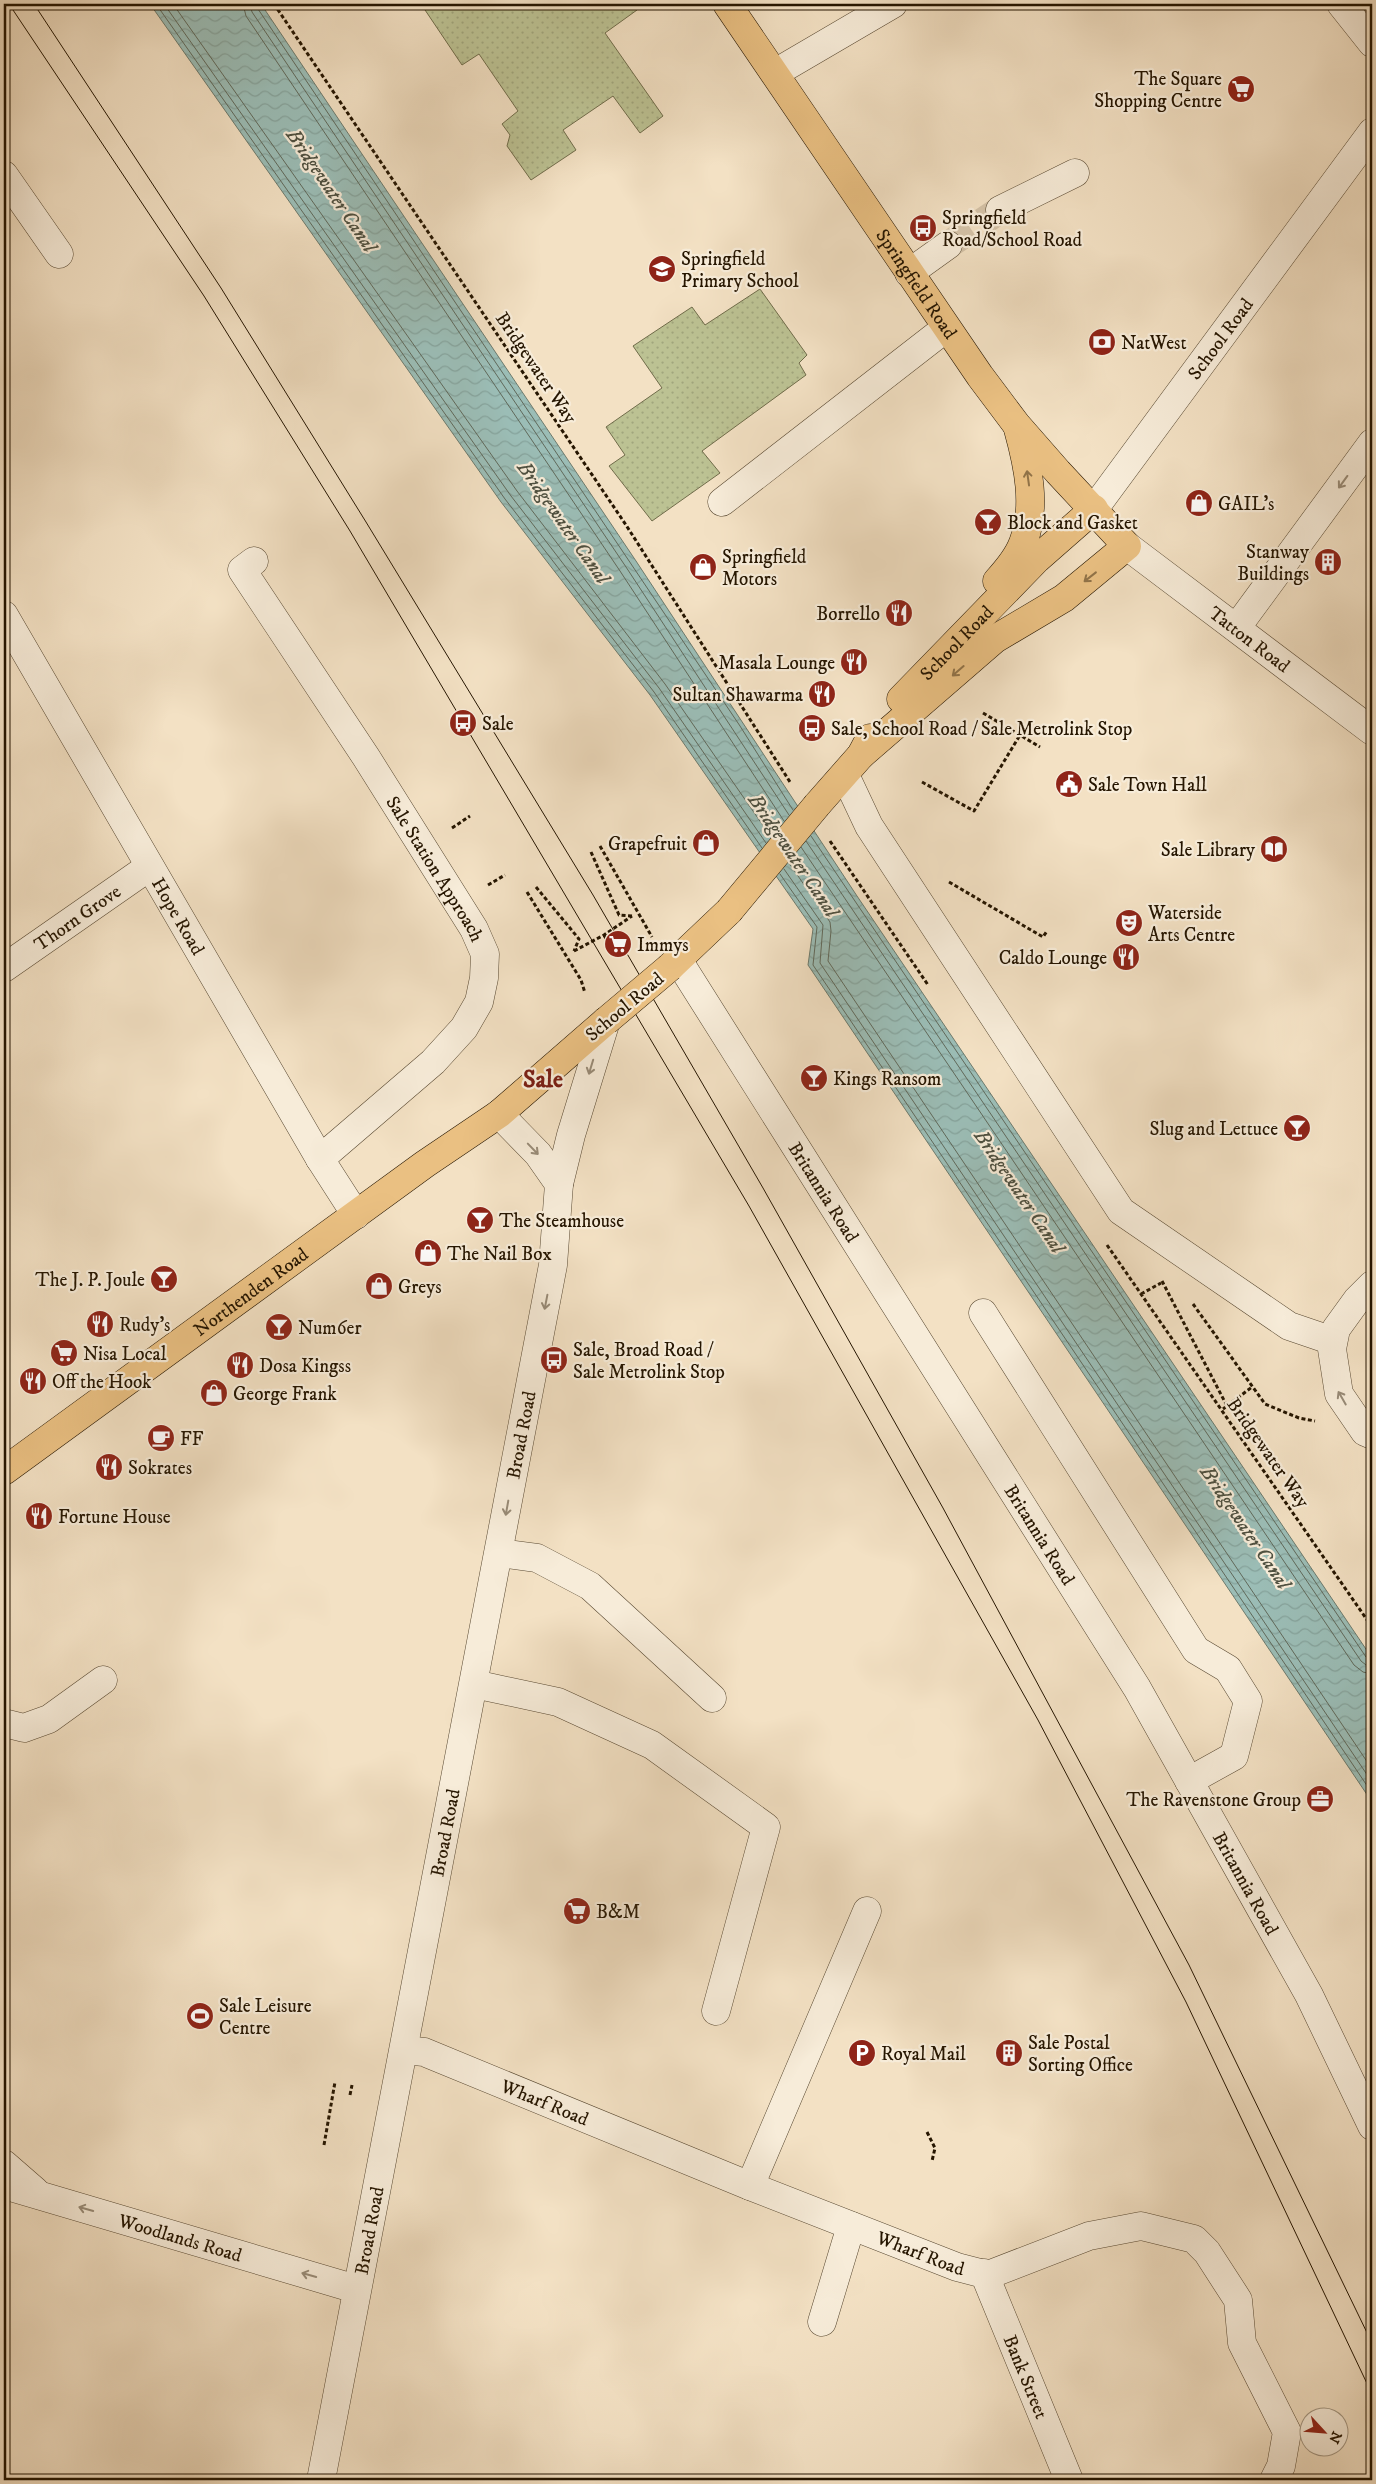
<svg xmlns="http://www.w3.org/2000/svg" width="1376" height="2484" font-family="'IM FELL DW Pica',serif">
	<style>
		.grass { fill: url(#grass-dots); stroke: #706c4a }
		.water { fill: url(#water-waves); stroke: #6c7a6d }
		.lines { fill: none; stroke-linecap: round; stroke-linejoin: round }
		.shore { stroke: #60695b; stroke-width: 1 }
		.minor-tunnel { stroke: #d4c2a7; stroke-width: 28; stroke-dasharray: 28 14; stroke-linecap: butt }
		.minor-casing { stroke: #584831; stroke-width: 29 }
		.major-casing { stroke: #251500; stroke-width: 29 }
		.path { stroke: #251500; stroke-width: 3; stroke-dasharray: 4 2.5; stroke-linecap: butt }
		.minor { stroke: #f7ecd9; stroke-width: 28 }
		.major { stroke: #eac082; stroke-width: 28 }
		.tram { stroke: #251500; stroke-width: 1 }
		.major-bridge-casing { stroke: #251500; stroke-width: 29; stroke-linecap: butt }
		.path-bridge { stroke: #251500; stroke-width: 3; stroke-dasharray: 4 2.5; stroke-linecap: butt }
		.major-bridge { stroke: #eac082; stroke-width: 28 }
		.oneway { stroke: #917348 }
		.oneway2 { stroke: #988b77 }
		.labels { text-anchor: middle; stroke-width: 4.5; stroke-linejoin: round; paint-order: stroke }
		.poi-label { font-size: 19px; fill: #251500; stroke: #f7ecd9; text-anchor: start }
		.street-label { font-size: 19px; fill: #251500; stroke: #f7ecd9 }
		.water-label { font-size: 20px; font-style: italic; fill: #4e5040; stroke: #f7ecd9 }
		.district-label { font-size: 24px; font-weight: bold; fill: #7a1f14; stroke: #f7ecd9 }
	</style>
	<defs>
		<pattern id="grass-dots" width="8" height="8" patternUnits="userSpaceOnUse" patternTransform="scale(1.25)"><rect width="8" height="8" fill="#bcc293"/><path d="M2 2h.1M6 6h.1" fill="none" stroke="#a1a67d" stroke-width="1.8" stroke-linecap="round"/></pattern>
		<pattern id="water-waves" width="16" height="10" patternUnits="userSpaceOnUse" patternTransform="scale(1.25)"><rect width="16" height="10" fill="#9bbdb6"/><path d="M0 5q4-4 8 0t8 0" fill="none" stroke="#85a29b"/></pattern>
	</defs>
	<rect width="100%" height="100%" fill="#f3e1c4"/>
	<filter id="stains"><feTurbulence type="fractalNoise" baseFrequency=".004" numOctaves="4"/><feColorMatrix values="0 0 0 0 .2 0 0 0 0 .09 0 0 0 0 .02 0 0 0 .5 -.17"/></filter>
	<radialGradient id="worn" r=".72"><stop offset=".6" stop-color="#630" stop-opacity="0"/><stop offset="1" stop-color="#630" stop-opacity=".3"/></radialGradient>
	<!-- grass -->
	<path class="grass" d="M 421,4 L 633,4 L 637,10 L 605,33 L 663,116 L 640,133 L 613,96 L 563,130 L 576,150 L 531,180 L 507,146 L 510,135 L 502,124 L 518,111 L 479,54 L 462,65 Z
		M 760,289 L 807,355 L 799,363 L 806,375 L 702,451 L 720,473 L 652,521 L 609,466 L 625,455 L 606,427 L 662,388 L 633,346 L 692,307 L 705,325 Z"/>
	<!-- water -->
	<path class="water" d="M 150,4 L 261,4 L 636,561 L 857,896 L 1372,1658 L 1372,1802 L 808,965 L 813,929 L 650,695 L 501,502 Z"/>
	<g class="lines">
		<!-- shore -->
		<path class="shore" d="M 156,4 L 505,499 L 654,692 L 762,848
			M 164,4 L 511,496 L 659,688 L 766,843
			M 173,4 L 517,491 L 665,684 L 771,837
			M 243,4 L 246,16 L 620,571 L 784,821
			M 250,4 L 252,12 L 626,567 L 789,815
			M 257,4 L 258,9 L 740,726 L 793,810
			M 811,836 L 1366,1657 L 1372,1660
			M 806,841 L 1361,1661 L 1366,1665 L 1372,1666
			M 801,847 L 1354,1665 L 1363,1672 L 1372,1674
			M 789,863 L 830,922 L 831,931 L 828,961 L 1372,1769
			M 784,869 L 823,925 L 820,963 L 1372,1782
			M 780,874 L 817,927 L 813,965 L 1372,1793"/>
		<!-- minor-tunnel -->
		<path class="minor-tunnel" d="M 948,245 L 1000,210"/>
		<!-- minor casing -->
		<g class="minor-casing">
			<g id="minor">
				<path d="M 1341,4 L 1372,43"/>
				<path d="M 775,73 L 893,4"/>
				<path d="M 4,175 L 59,254"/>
				<path d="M 1000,210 L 1075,173"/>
				<path d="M 909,273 L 948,245"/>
				<path d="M 722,502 L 946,328"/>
				<path id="s1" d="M 1094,509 L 1372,132"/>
				<path id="s2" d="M 1127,546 L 1372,731"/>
				<path id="s3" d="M 254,561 L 242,570 L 366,757 L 474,929 L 485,954 L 484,978 L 479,1002 L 464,1028 L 433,1062 L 320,1159"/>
				<path id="s4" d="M 4,615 L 320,1159 L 356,1215"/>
				<path d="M 1237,627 L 1372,443"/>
				<path d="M 845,775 L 869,826 L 1121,1211 L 1289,1326 L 1333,1341"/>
				<path id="s5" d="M 678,960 L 1137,1688 L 1309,1995 L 1372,2126"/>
				<path id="s6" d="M 4,968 L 149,867"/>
				<path d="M 559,1184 L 571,1135 L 606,1021"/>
				<path d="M 1372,1285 L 1357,1300 L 1336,1329 L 1332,1349 L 1339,1394 L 1365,1432 L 1372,1435"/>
				<path d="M 983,1313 L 1196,1650 L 1228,1669 L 1248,1701 L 1234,1756 L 1189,1781"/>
				<path d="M 499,1553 L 537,1558 L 590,1586 L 712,1698"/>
				<path d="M 474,1684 L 558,1702 L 652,1745 L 766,1827 L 716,2011"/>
				<path d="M 4,1723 L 24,1728 L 49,1719 L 103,1680"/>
				<path id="s7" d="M 405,2050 L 424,2052 L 750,2186 L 957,2267 L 988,2275 L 1089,2236 L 1141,2226 L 1194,2239 L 1207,2252 L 1238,2300 L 1242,2343 L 1287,2432 L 1281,2466 L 1274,2480"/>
				<path d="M 4,2164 L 35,2191"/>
				<path id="s8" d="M 4,2185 L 356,2289"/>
				<path d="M 750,2186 L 867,1911"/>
				<path id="s9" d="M 984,2273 L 1069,2480"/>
				<path d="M 822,2322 L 851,2226"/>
				<path id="s10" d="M 321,2480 L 553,1265 L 559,1184 L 538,1154 L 499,1114"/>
			</g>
		</g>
		<!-- major casing -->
		<g class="major-casing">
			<g id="major">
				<path id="s11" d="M 727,4 L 980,376 L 1016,424 L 1058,472 L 1127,546 L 1064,598 L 995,639 L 861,755"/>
				<path d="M 997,581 C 1007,570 1018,557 1023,543 C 1037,507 1028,465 1018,429"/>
				<path id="s12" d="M 901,699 L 1037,559 L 1094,509"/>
				<path d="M 817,805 L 861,755 L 870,738"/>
				<path d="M 670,967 L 729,911"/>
				<path id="s13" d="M 4,1471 L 425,1164 L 499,1114 L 606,1021"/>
			</g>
		</g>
		<!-- path -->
		<path class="path" d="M 274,4 L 626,525 L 790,782
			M 983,713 L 1040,747
			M 922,782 L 974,811 L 1020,735
			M 452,828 L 470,816
			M 830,841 L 928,985
			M 600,846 L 652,937
			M 591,852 L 619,915 L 632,916
			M 949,882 L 1043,937 L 1047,931
			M 488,885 L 505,875
			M 536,887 L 579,939 L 574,951
			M 527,892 L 581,980 L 585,993
			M 604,935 L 616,957
			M 1107,1245 L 1372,1627
			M 1162,1281 L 1227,1406 L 1223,1409
			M 1141,1294 L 1161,1283
			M 1193,1304 L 1265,1404 L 1299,1418 L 1315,1421
			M 1227,1406 L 1252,1387
			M 350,2095 L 352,2085
			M 927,2132 L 935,2148 L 932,2161
			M 324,2145 L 335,2082"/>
		<!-- minor -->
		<use href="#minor" class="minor"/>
		<!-- major -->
		<use href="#major" class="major"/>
		<!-- tram -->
		<path class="tram" d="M 9,4 L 204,296 L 350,531 L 749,1206 L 1038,1720 L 1186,2002 L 1372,2394
			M 34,4 L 221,288 L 366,522 L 593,895 L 763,1188 L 943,1508 L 1189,1965 L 1372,2343"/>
		<!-- major-bridge casing -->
		<g class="major-bridge-casing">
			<path id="major-bridge" d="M 729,911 L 817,805
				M 606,1021 L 670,967"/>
		</g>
		<!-- path-bridge -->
		<path class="path-bridge" d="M 574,951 L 604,935 L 632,916"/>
		<!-- major-bridge -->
		<use href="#major-bridge" class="major-bridge"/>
	</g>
	<!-- one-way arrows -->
	<defs><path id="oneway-shaft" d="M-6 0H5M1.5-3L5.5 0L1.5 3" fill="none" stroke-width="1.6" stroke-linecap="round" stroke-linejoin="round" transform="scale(1.25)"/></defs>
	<g class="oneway">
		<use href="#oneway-shaft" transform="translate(1028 478) rotate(-98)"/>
		<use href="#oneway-shaft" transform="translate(1090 577) rotate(142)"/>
		<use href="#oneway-shaft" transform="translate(958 671) rotate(139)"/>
	</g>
	<g class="oneway2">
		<use href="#oneway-shaft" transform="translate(1343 482) rotate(126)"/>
		<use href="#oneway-shaft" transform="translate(591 1067) rotate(107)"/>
		<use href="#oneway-shaft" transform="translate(533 1149) rotate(46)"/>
		<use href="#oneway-shaft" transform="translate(546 1302) rotate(101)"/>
		<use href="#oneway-shaft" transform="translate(1342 1398) rotate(-120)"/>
		<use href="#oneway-shaft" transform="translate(507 1508) rotate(100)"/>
		<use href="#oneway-shaft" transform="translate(86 2209) rotate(-164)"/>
		<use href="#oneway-shaft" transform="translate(309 2275) rotate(-164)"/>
	</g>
	<!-- icons -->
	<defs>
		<g id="supermarket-disc" transform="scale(1.4375)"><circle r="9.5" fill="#8f2418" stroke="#f7ecd9"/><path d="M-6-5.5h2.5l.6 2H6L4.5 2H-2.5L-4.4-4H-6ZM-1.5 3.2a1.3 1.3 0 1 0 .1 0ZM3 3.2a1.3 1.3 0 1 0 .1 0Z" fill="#fff"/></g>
		<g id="bus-disc" transform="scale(1.4375)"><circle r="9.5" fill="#8f2418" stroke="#f7ecd9"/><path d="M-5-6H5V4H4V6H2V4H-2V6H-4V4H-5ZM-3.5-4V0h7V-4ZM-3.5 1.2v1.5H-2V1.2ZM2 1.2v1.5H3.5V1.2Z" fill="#fff"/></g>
		<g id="school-disc" transform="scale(1.4375)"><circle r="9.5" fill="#8f2418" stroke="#f7ecd9"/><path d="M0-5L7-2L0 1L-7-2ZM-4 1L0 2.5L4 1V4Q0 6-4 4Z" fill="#fff"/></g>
		<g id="bank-disc" transform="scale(1.4375)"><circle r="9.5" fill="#8f2418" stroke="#f7ecd9"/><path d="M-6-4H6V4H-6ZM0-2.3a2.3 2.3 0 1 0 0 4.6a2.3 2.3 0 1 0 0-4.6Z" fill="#fff"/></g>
		<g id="shop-disc" transform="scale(1.4375)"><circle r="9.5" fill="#8f2418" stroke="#f7ecd9"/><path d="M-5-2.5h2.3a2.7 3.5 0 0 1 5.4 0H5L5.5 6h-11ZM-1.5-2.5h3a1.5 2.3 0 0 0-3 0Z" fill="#fff"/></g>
		<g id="bar-disc" transform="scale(1.4375)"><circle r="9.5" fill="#8f2418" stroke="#f7ecd9"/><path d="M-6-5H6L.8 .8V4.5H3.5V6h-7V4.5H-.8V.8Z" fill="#fff"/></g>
		<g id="building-disc" transform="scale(1.4375)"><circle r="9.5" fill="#8f2418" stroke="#f7ecd9"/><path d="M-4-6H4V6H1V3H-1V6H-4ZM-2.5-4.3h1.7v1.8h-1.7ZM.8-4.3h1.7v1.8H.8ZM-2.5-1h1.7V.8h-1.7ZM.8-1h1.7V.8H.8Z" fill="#fff"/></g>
		<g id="restaurant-disc" transform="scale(1.4375)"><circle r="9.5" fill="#8f2418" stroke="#f7ecd9"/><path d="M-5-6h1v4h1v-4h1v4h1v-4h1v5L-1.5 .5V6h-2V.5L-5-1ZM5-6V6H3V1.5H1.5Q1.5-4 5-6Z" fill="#fff"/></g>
		<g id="civic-disc" transform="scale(1.4375)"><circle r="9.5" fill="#8f2418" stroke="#f7ecd9"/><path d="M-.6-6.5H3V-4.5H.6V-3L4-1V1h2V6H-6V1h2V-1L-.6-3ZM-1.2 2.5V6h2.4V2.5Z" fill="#fff"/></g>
		<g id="library-disc" transform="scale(1.4375)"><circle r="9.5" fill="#8f2418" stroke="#f7ecd9"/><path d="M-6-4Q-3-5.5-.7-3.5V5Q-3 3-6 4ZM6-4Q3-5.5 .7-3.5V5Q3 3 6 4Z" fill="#fff"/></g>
		<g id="theatre-disc" transform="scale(1.4375)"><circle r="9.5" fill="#8f2418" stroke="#f7ecd9"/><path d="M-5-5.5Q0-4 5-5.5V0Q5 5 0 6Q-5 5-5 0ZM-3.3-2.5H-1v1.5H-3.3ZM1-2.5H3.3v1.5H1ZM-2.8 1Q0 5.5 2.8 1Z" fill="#fff"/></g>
		<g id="cafe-disc" transform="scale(1.4375)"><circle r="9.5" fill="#8f2418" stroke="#f7ecd9"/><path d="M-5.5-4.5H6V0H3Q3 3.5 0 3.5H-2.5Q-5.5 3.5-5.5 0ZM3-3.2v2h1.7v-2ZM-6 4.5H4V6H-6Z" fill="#fff"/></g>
		<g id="office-disc" transform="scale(1.4375)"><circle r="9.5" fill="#8f2418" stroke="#f7ecd9"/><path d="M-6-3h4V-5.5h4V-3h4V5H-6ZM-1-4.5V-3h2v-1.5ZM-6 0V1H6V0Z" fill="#fff"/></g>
		<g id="stadium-disc" transform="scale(1.4375)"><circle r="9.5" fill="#8f2418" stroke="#f7ecd9"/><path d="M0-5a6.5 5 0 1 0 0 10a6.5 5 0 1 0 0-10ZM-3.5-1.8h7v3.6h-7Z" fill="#fff"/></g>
		<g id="parking-disc" transform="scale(1.4375)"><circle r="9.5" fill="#8f2418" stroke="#f7ecd9"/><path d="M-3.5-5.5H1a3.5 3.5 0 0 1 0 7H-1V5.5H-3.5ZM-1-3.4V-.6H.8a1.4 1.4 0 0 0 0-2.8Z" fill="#fff"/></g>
	</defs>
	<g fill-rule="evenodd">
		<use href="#supermarket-disc" x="1241" y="89"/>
		<use href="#bus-disc" x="923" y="228"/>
		<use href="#school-disc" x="662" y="269"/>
		<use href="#bank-disc" x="1102" y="342"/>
		<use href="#shop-disc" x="1199" y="503"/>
		<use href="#bar-disc" x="988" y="522"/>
		<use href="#building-disc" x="1328" y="562"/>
		<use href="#shop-disc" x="703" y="567"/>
		<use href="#restaurant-disc" x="899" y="613"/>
		<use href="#restaurant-disc" x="854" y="662"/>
		<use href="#restaurant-disc" x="822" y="694"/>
		<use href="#bus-disc" x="463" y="723"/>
		<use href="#bus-disc" x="812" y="728"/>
		<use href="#civic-disc" x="1069" y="784"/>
		<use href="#shop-disc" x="706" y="843"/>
		<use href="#library-disc" x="1274" y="849"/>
		<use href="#theatre-disc" x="1129" y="923"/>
		<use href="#supermarket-disc" x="618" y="944"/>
		<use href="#restaurant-disc" x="1126" y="957"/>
		<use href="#bar-disc" x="814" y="1078"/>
		<use href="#bar-disc" x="1297" y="1128"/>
		<use href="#bar-disc" x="480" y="1220"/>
		<use href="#shop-disc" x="428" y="1253"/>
		<use href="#bar-disc" x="164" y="1279"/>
		<use href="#shop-disc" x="379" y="1286"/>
		<use href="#restaurant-disc" x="100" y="1324"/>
		<use href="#bar-disc" x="279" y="1327"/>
		<use href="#supermarket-disc" x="64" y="1353"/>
		<use href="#bus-disc" x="554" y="1360"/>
		<use href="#restaurant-disc" x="240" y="1365"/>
		<use href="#restaurant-disc" x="33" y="1381"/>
		<use href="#shop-disc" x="214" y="1393"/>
		<use href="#cafe-disc" x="161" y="1438"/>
		<use href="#restaurant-disc" x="109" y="1467"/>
		<use href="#restaurant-disc" x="39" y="1516"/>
		<use href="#office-disc" x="1320" y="1799"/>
		<use href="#supermarket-disc" x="577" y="1911"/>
		<use href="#stadium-disc" x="200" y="2016"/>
		<use href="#parking-disc" x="862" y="2053"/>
		<use href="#building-disc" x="1009" y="2053"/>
	</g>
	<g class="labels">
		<!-- poi labels -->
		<g class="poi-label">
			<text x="1222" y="85" text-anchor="end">The Square<tspan x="1222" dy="22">Shopping Centre</tspan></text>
			<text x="942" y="224">Springfield<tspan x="942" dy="22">Road/School Road</tspan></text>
			<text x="681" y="265">Springfield<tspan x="681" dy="22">Primary School</tspan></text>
			<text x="1121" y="349">NatWest</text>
			<text x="1218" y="510">GAIL's</text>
			<text x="1007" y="529">Block and Gasket</text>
			<text x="1309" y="558" text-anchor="end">Stanway<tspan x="1309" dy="22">Buildings</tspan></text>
			<text x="722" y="563">Springfield<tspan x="722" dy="22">Motors</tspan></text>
			<text x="880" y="620" text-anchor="end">Borrello</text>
			<text x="835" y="669" text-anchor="end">Masala Lounge</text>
			<text x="803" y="701" text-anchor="end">Sultan Shawarma</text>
			<text x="482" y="730">Sale</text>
			<text x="831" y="735">Sale, School Road / Sale Metrolink Stop</text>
			<text x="1088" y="791">Sale Town Hall</text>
			<text x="687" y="850" text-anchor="end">Grapefruit</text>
			<text x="1255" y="856" text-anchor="end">Sale Library</text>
			<text x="1148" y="919">Waterside<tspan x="1148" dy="22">Arts Centre</tspan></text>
			<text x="637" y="951">Immys</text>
			<text x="1107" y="964" text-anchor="end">Caldo Lounge</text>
			<text x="833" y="1085">Kings Ransom</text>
			<text x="1278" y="1135" text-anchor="end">Slug and Lettuce</text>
			<text x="499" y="1227">The Steamhouse</text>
			<text x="447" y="1260">The Nail Box</text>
			<text x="145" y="1286" text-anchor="end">The J. P. Joule</text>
			<text x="398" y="1293">Greys</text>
			<text x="119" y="1331">Rudy's</text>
			<text x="298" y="1334">Num6er</text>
			<text x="573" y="1356">Sale, Broad Road /<tspan x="573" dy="22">Sale Metrolink Stop</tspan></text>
			<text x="83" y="1360">Nisa Local</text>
			<text x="259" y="1372">Dosa Kingss</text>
			<text x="52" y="1388">Off the Hook</text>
			<text x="233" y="1400">George Frank</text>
			<text x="180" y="1445">FF</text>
			<text x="128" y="1474">Sokrates</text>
			<text x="58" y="1523">Fortune House</text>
			<text x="1301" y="1806" text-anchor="end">The Ravenstone Group</text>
			<text x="596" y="1918">B&amp;M</text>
			<text x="219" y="2012">Sale Leisure<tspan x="219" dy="22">Centre</tspan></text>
			<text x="1028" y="2049">Sale Postal<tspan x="1028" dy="22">Sorting Office</tspan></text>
			<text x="881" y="2060">Royal Mail</text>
		</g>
		<!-- street labels -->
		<g class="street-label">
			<text dy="7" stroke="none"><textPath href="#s11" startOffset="338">Springfield Road</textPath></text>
			<text dy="7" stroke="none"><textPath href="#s1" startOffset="212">School Road</textPath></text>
			<text transform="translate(537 367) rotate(56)" y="7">Bridgewater Way</text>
			<text dy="7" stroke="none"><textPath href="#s2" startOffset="154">Tatton Road</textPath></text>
			<text dy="7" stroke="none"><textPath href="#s12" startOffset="79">School Road</textPath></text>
			<text dy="7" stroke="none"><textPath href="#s3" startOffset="371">Sale Station Approach</textPath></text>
			<text dy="7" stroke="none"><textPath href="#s4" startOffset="348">Hope Road</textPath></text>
			<text dy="7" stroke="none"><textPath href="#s6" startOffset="89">Thorn Grove</textPath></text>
			<text transform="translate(624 1006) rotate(-40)" y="7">School Road</text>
			<text dy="7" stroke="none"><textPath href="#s5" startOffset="274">Britannia Road</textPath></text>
			<text dy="7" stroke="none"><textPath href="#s13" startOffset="305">Northenden Road</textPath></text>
			<text dy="7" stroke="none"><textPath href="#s10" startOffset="1064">Broad Road</textPath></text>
			<text transform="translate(1269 1452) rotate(55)" y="7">Bridgewater Way</text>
			<text dy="7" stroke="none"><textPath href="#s5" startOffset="679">Britannia Road</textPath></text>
			<text dy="7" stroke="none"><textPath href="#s10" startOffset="659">Broad Road</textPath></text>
			<text dy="7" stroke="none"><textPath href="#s5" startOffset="1084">Britannia Road</textPath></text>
			<text dy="7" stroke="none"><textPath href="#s7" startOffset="150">Wharf Road</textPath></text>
			<text dy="7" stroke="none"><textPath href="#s10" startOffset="254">Broad Road</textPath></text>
			<text dy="7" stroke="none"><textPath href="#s8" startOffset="184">Woodlands Road</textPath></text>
			<text dy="7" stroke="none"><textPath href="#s7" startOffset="555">Wharf Road</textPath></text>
			<text dy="7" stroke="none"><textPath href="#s9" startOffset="112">Bank Street</textPath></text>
		</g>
		<!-- water labels -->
		<g class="water-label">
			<text transform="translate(332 190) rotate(56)" y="7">Bridgewater Canal</text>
			<text transform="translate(564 522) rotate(55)" y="7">Bridgewater Canal</text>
			<text transform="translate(794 855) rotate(56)" y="7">Bridgewater Canal</text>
			<text transform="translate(1020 1191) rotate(56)" y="7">Bridgewater Canal</text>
			<text transform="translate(1246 1527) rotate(56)" y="7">Bridgewater Canal</text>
		</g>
		<!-- district labels -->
		<g class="district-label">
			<text x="543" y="1087">Sale</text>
		</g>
	</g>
	<!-- margin -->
	<rect width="1376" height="2484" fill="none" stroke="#f3e1c4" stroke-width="20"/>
	<rect x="5" y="5" width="1366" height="2474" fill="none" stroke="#251500" stroke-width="2.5"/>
	<rect x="10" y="10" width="1356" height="2464" fill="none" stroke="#251500"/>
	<!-- north arrow -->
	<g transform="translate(1324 2432) rotate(116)"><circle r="24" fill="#f7ecd9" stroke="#a39682"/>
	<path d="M0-4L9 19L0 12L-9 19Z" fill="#8f2418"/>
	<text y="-8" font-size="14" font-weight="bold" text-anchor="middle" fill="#251500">N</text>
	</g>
	<rect width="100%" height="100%" filter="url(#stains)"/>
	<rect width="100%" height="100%" fill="url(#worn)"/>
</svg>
